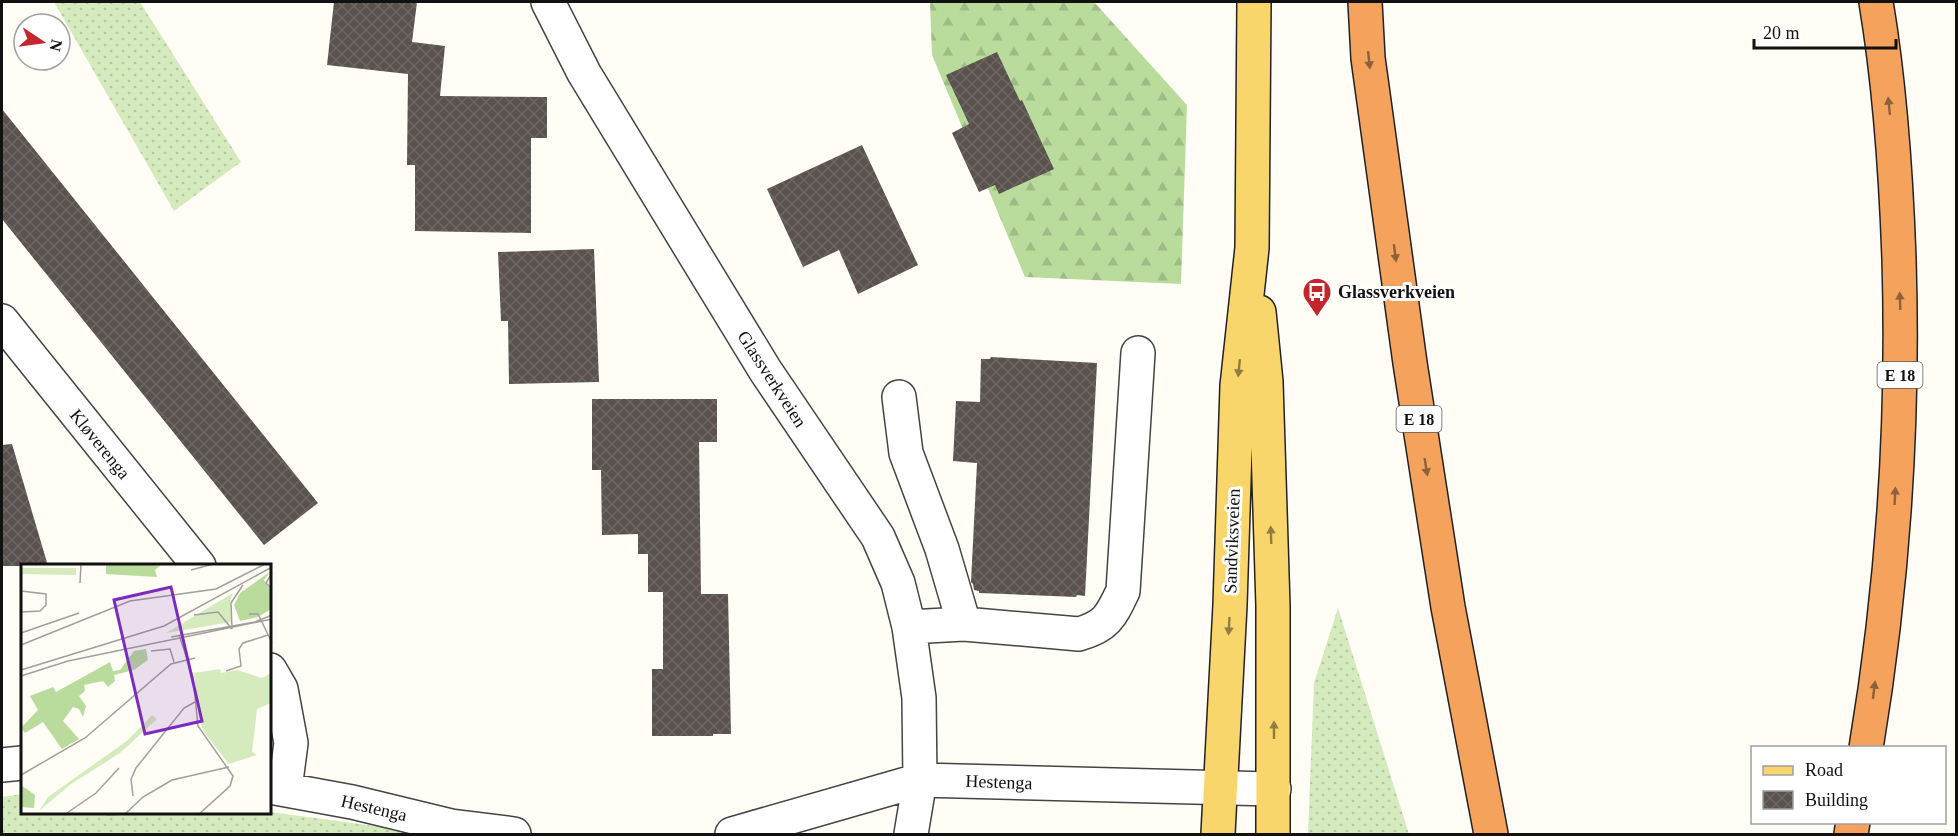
<svg xmlns="http://www.w3.org/2000/svg" width="1958" height="836" font-family="Georgia,serif">
	<style>
		.grass { fill: url(#grass-dots) }
		.forest { fill: url(#forest-firs) }
		.building { fill: url(#building-cross-hatch) }
		.lines { fill: none; stroke-linecap: round; stroke-linejoin: round }
		.minor-casing { stroke: #444; stroke-width: 36 }
		.major-casing { stroke: #222; stroke-width: 36 }
		.highway-casing { stroke: #222; stroke-width: 36 }
		.minor { stroke: #fff; stroke-width: 33 }
		.major { stroke: #f9d66b; stroke-width: 33 }
		.highway { stroke: #f5a25d; stroke-width: 33 }
		.oneway { fill: #8e613b }
		.oneway2 { fill: #917d42 }
		.labels { text-anchor: middle; stroke-width: 6; stroke-linejoin: round; paint-order: stroke }
		.shield { fill: #fff; stroke: #585858; stroke-width: 1.5 }
		.shield-label { font-size: 16px; font-weight: bold; fill: #111 }
		.poi-label { font-size: 18px; font-weight: bold; fill: #111; stroke: #fff; text-anchor: start }
		.street-label { font-size: 18px; fill: #111; stroke: #fff }
		.inset-road { fill: none; stroke: #a09f9a; stroke-width: 1.5 }
		.view { fill: #7b2cbf; fill-opacity: 0.15; stroke: #7b2cbf; stroke-width: 3 }
		.inset-edge { fill: none; stroke: #111; stroke-width: 3 }
	</style>
	<defs>
		<pattern id="grass-dots" width="8" height="8" patternUnits="userSpaceOnUse" patternTransform="scale(1.5)"><rect width="8" height="8" fill="#d5ebbd"/><path d="M2 2h.1M6 6h.1" fill="none" stroke="#b6c8a1" stroke-width="1.8" stroke-linecap="round"/></pattern>
		<pattern id="forest-firs" width="22" height="20" patternUnits="userSpaceOnUse" patternTransform="scale(1.5)"><rect width="22" height="20" fill="#b9dc9c"/><path d="M5 1l3.5 6h-7zM16 11l3.5 6h-7z" fill="#9ebc85"/></pattern>
		<pattern id="building-cross-hatch" width="8" height="8" patternUnits="userSpaceOnUse" patternTransform="scale(1.5)"><rect width="8" height="8" fill="#5a524d"/><path d="M0 0l8 8M0 8l8-8" fill="none" stroke="#6d6662"/></pattern>
	</defs>
	<rect width="100%" height="100%" fill="#fffdf5"/>
	<!-- grass -->
	<path class="grass" d="M 54,2 L 140,2 L 241,162 L 174,211 Z
		M 1338,608 L 1409,834 L 1308,834 L 1314,683 Z
		M 22,794 L 22,814 L 270,814 L 270,812 L 435,834 L 2,834 L 2,797 Z"/>
	<!-- forest -->
	<path class="forest" d="M 930,2 L 1094,2 L 1187,105 L 1181,284 L 1025,277 L 932,55 Z"/>
	<!-- building -->
	<path class="building" d="M 334,2 L 417,2 L 412,42 L 445,46 L 440,96 L 547,97 L 547,138 L 531,138 L 531,233 L 415,231 L 415,165 L 407,165 L 408,74 L 327,65 Z
		M 997,52 L 1020,101 L 1022,100 L 1054,169 L 999,194 L 995,185 L 979,192 L 952,133 L 969,124 L 946,75 Z
		M 2,109 L 318,503 L 264,545 L 2,219 Z
		M 862,145 L 918,265 L 858,294 L 839,250 L 803,267 L 767,189 Z
		M 594,249 L 599,382 L 509,384 L 508,321 L 501,321 L 498,252 Z
		M 991,357 L 1097,363 L 1085,596 L 1077,595 L 1076,597 L 979,593 L 979,591 L 974,590 L 973,584 L 971,582 L 977,463 L 953,461 L 956,401 L 980,402 L 981,359 L 990,359 Z
		M 592,399 L 717,399 L 717,442 L 699,442 L 701,594 L 728,594 L 731,734 L 713,734 L 713,736 L 652,736 L 652,669 L 663,669 L 663,592 L 648,592 L 648,554 L 638,554 L 638,534 L 602,535 L 601,470 L 592,470 Z
		M 12,444 L 48,566 L 2,566 L 2,445 Z"/>
	<g class="lines">
		<!-- minor casing -->
		<g class="minor-casing">
			<path id="minor" d="M 548,2 L 584,73 L 765,370 L 878,537 L 898,583 L 909,627 L 919,698 L 920,780 L 911,834
				M 2,321 L 199,566
				M 899,397 L 906,453 L 942,549 L 964,624
				M 909,627 L 964,624 L 1079,634 C 1107,626 1111,616 1123,591 L 1138,353
				M 270,670 L 281,689 L 291,743 L 285,789
				M 2,765 L 22,763
				M 270,787 L 352,802 L 451,826 L 514,834
				M 732,834 L 920,780 L 1274,789"/>
		</g>
		<!-- major casing -->
		<g class="major-casing">
			<path id="major" d="M 1259,312 L 1266,382 L 1273,606 L 1273,834
				M 1218,834 L 1230,605 L 1237,386 L 1252,248 L 1254,2"/>
		</g>
		<!-- highway casing -->
		<g class="highway-casing">
			<path id="highway" d="M 1365,2 L 1368,58 L 1410,363 L 1448,607 L 1491,834
				M 1866,748 C 1893,586 1904,423 1899,259 C 1896,173 1890,86 1876,2
				M 1851,834 L 1853,822"/>
		</g>
		<!-- minor -->
		<use href="#minor" class="minor"/>
		<!-- major -->
		<use href="#major" class="major"/>
		<!-- highway -->
		<use href="#highway" class="highway"/>
	</g>
	<!-- one-way arrows -->
	<defs><path id="oneway-solid" d="M-6-.8H1V-3.2L6.5 0L1 3.2V.8H-6Z" transform="scale(1.5)"/></defs>
	<g class="oneway">
		<use href="#oneway-solid" transform="translate(1369 60) rotate(84)"/>
		<use href="#oneway-solid" transform="translate(1889 106) rotate(-96)"/>
		<use href="#oneway-solid" transform="translate(1395 253) rotate(83)"/>
		<use href="#oneway-solid" transform="translate(1900 301) rotate(-92)"/>
		<use href="#oneway-solid" transform="translate(1426 467) rotate(81)"/>
		<use href="#oneway-solid" transform="translate(1895 496) rotate(-87)"/>
		<use href="#oneway-solid" transform="translate(1874 690) rotate(-83)"/>
	</g>
	<g class="oneway2">
		<use href="#oneway-solid" transform="translate(1239 368) rotate(96)"/>
		<use href="#oneway-solid" transform="translate(1271 535) rotate(-92)"/>
		<use href="#oneway-solid" transform="translate(1229 626) rotate(93)"/>
		<use href="#oneway-solid" transform="translate(1274 730) rotate(-90)"/>
	</g>
	<!-- icons -->
	<defs>
		<g id="bus-pin" transform="scale(1.5)"><path d="M0 17L-7.5 6A9.5 9.5 0 1 1 7.5 6Z" fill="#c4262e" stroke="#fff"/><path d="M-5-6H5V4H4V6H2V4H-2V6H-4V4H-5ZM-3.5-4V0h7V-4ZM-3.5 1.2v1.5H-2V1.2ZM2 1.2v1.5H3.5V1.2Z" fill="#fff"/></g>
	</defs>
	<g fill-rule="evenodd">
		<use href="#bus-pin" x="1317" y="292"/>
	</g>
	<g class="labels">
		<!-- shield labels -->
		<g class="shield">
			<rect x="1877.5" y="362" width="45" height="26" rx="4.5"/>
			<rect x="1396.5" y="406" width="45" height="26" rx="4.5"/>
		</g>
		<g class="shield-label">
			<text x="1900" y="381">E 18</text>
			<text x="1419" y="425">E 18</text>
		</g>
		<!-- poi labels -->
		<g class="poi-label">
			<text x="1338" y="298">Glassverkveien</text>
		</g>
		<!-- street labels -->
		<g class="street-label">
			<text transform="translate(772 379) rotate(57)" y="6">Glassverkveien</text>
			<text transform="translate(100 444) rotate(51)" y="6">Kløverenga</text>
			<text transform="translate(1232 541) rotate(-88)" y="6">Sandviksveien</text>
			<text transform="translate(999 782) rotate(2)" y="6">Hestenga</text>
			<text transform="translate(374 808) rotate(13)" y="6">Hestenga</text>
		</g>
	</g>
	<!-- overview -->
	<g transform="translate(21 564)">
		<rect width="250" height="250" fill="#fffdf5"/>
		<path d="M 0,4 L 55,4 L 55,11 L 0,10 ZM 212,29 L 209,37 L 210,58 L 145,69 ZM 199,105 L 200,109 L 216,106 L 241,114 L 250,109 L 250,139 L 236,145 L 231,188 L 236,191 L 208,200 L 183,168 L 178,156 L 173,109 ZM 131,151 L 136,155 L 99,189 L 50,220 L 18,247 L 27,233 L 107,176 Z" fill="#d5ebbd"/>
		<path d="M 85,0 L 140,0 L 134,6 L 136,13 L 85,10 ZM 250,7 L 243,16 L 250,27 L 250,45 L 237,53 L 219,57 L 213,41 L 219,29 ZM 125,85 L 127,96 L 113,106 L 93,111 L 94,117 L 87,123 L 82,117 L 63,121 L 64,127 L 58,132 L 65,142 L 62,153 L 58,145 L 52,143 L 42,157 L 58,175 L 41,185 L 22,158 L 4,169 L 0,164 L 17,146 L 9,132 L 32,123 L 35,128 L 89,98 L 92,107 L 99,106 L 113,87 ZM 0,221 L 14,231 L 13,244 L 0,243 Z" fill="#b9dc9c"/>
		<path class="inset-road" d="M 170,6 L 192,0M 251,9 L 245,19 L 251,25M 59,19 L 60,0M 0,27 L 25,30 L 25,41 L 19,47 L 0,48M 228,50 L 237,50 L 251,79M 173,51 L 197,48 L 211,65M 211,65 L 210,39 L 222,21M 0,69 L 58,49M 158,71 L 172,113 L 177,162 L 212,212 L 209,222 L 177,251M 150,73 L 234,58 L 251,51M 0,81 L 109,37 L 195,25 L 244,0M 130,87 L 149,85 L 153,98M 0,106 L 143,62 L 251,3M 205,107 L 220,102 L 218,85 L 222,79 L 247,71M 0,112 L 47,97 L 251,55M 0,211 L 64,174 L 150,100 L 174,94M 112,232 L 110,215 L 115,204 L 163,144 L 174,138M 43,251 L 75,229 L 98,204M 86,251 L 104,250 L 122,233 L 151,216 L 208,203"/>
		<path class="view" d="M 150,23 L 181,157 L 124,170 L 93,36 Z"/>
		<rect width="250" height="250" class="inset-edge"/>
	</g>
	<!-- border -->
	<rect width="1958" height="836" fill="none" stroke="#111111" stroke-width="6"/>
	<!-- legend -->
	<rect x="1751" y="746" width="195" height="78" fill="#ffffff" stroke="#a0a0a0" stroke-width="1.5"/>
	<rect x="1763" y="766" width="30" height="9" fill="#f9d66b" stroke="#a0a0a0" stroke-width="1.5"/>
	<text x="1805" y="776" font-size="18" fill="#111111">Road</text>
	<rect x="1763" y="791" width="30" height="18" fill="url(#building-cross-hatch)" stroke="#a0a0a0" stroke-width="1.5"/>
	<text x="1805" y="806" font-size="18" fill="#111111">Building</text>
	<!-- north arrow -->
	<g transform="translate(42 42) rotate(103)"><circle r="28" fill="#ffffff" stroke="#a0a0a0" stroke-width="1.5"/>
	<path d="M0-4.5L10 22L0 15L-10 22Z" fill="#c4262e"/>
	<text y="-9" font-size="16" font-weight="bold" text-anchor="middle" fill="#111111">N</text>
	</g>
	<!-- scale -->
	<path d="M1754 39v9h142v-9" fill="none" stroke="#111111" stroke-width="3"/>
	<text x="1763" y="39" font-size="18" fill="#111111" stroke="#ffffff" stroke-width="4.5" paint-order="stroke">20 m</text>
</svg>
